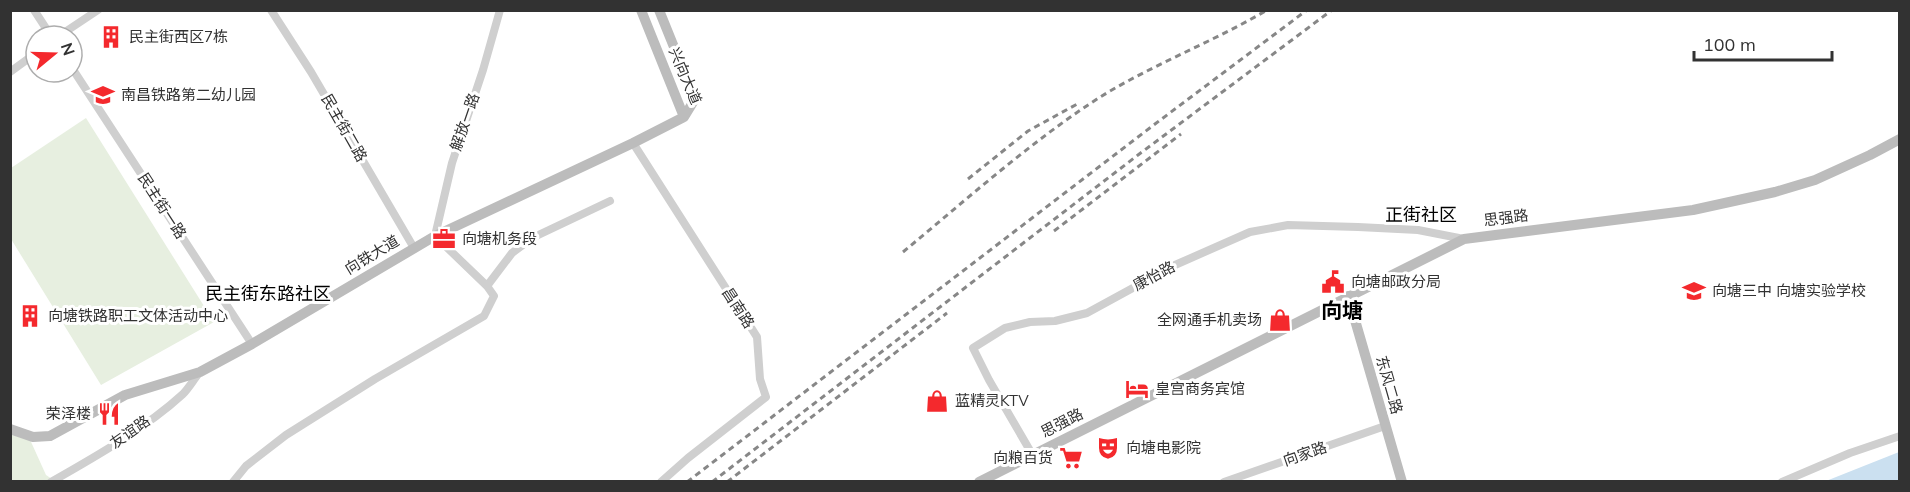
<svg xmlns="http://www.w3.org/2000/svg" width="1910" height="492" font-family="Mulish,'Noto Sans SC',sans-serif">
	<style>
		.green { fill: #e7efe0 }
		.water { fill: #cbe0f0 }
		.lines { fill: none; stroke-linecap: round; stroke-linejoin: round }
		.street { stroke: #cfcfcf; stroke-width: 8 }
		.secondary { stroke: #bcbcbc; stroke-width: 10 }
		.rail { stroke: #878787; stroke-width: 3; stroke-dasharray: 6 4.5; stroke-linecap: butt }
		.labels { text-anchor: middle; stroke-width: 6; stroke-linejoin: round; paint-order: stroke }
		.poi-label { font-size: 15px; fill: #323232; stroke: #fff; text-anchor: start }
		.street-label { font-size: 15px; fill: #323232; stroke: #fff }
		.quarter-label { font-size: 18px; fill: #000; stroke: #fff }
		.district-label { font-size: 21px; font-weight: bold; fill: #000; stroke: #fff }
	</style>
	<rect width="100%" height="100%" fill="#fff"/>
	<!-- green -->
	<path class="green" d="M 86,118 L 214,322 L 101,385 L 11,239 L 11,168 Z
		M 10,430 L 27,433 L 46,475 L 55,481 L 11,481 Z"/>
	<!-- water -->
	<path class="water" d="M 1899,452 L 1899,481 L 1826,481 Z"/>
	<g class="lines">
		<!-- street -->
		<path class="street" d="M 34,10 L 51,36
			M 271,10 L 311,72 L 414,248
			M 59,36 L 98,10
			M 72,68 L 252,344
			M 10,72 L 36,53
			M 633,143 L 757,337 L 760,379 L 766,397 L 688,458 L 661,482
			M 487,286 L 512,253 L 532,238 L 610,201
			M 1032,454 L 989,380 L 973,348 L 1005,328 L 1030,322 L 1055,321 L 1087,313 L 1175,265 L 1250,232 L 1288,225 L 1358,227 L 1418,230 L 1464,239
			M 51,482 C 95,457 146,428 183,394 C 189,388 194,379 200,372
			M 233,482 L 246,466 L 286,435 L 375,379 L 484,316 L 494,296 L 487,286 L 435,236 L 452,163 L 483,70 L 500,10
			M 1224,482 L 1385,426
			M 1782,482 L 1850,453 L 1900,436"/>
		<!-- secondary -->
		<path class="secondary" d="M 641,10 L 684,117
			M 659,10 L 695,99 L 684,117
			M 1348,296 L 1402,482
			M 10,429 L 33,437 L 50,436 L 125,395 L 200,372 L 252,344 L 435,236 L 633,143 L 684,117
			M 979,482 L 1464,239 L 1693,210 L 1775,192 L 1815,180 L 1870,155 L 1900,139"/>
		<!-- rail -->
		<path class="rail" d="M 968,179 L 1028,131 L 1079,103
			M 1054,231 L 1181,134
			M 903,252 C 966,200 1028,144 1097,99 C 1151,65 1211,43 1267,10
			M 687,482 L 1155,124 L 1307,10
			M 712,482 L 1138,155 L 1332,10
			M 727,482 L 947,313"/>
	</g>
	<!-- icons -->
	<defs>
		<g id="building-bare" transform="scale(1.8)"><path d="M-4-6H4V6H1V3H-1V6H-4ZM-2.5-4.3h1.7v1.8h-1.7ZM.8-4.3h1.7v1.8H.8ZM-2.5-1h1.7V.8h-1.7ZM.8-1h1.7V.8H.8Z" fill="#f4292d" stroke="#fff" stroke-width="2.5" paint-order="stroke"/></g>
		<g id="school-bare" transform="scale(1.8)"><path d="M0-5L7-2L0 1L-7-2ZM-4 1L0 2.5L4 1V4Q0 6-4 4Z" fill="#f4292d" stroke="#fff" stroke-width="2.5" paint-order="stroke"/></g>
		<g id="office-bare" transform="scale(1.8)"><path d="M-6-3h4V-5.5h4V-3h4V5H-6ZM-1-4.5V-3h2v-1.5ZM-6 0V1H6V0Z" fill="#f4292d" stroke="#fff" stroke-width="2.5" paint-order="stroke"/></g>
		<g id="civic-bare" transform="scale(1.8)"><path d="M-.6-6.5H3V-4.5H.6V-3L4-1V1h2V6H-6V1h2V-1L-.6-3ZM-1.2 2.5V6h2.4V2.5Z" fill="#f4292d" stroke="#fff" stroke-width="2.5" paint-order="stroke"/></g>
		<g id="shop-bare" transform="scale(1.8)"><path d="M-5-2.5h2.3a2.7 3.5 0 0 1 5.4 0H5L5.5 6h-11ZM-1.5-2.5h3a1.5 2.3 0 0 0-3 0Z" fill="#f4292d" stroke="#fff" stroke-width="2.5" paint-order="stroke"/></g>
		<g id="hotel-bare" transform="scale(1.8)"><path d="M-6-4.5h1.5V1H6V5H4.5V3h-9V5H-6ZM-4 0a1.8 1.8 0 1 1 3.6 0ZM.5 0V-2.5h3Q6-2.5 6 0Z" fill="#f4292d" stroke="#fff" stroke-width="2.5" paint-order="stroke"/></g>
		<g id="restaurant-bare" transform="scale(1.8)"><path d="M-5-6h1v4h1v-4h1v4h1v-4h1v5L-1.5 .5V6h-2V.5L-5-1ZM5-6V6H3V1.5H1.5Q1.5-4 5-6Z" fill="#f4292d" stroke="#fff" stroke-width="2.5" paint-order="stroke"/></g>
		<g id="theatre-bare" transform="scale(1.8)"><path d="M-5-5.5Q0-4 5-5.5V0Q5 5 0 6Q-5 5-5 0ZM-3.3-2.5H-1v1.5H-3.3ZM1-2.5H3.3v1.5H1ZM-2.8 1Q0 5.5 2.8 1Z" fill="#f4292d" stroke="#fff" stroke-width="2.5" paint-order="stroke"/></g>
		<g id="supermarket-bare" transform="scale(1.8)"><path d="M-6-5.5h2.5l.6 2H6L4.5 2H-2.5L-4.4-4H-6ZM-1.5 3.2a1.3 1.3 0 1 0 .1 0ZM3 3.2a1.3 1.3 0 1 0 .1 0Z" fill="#f4292d" stroke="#fff" stroke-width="2.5" paint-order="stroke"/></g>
	</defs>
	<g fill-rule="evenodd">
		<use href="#building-bare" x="111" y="37"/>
		<use href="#school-bare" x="103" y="95"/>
		<use href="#office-bare" x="444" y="239"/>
		<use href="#civic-bare" x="1333" y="282"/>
		<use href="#school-bare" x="1694" y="291"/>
		<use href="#building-bare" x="30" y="316"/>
		<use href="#shop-bare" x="1280" y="320"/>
		<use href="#hotel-bare" x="1137" y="389"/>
		<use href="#shop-bare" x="937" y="401"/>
		<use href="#restaurant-bare" x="109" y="414"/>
		<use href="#theatre-bare" x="1108" y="448"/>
		<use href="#supermarket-bare" x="1071" y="458"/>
	</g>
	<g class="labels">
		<!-- poi labels -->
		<g class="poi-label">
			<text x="129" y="42">民主街西区7栋</text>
			<text x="121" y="100">南昌铁路第二幼儿园</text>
			<text x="462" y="244">向塘机务段</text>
			<text x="1351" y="287">向塘邮政分局</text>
			<text x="1712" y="296">向塘三中 向塘实验学校</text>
			<text x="48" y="321">向塘铁路职工文体活动中心</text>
			<text x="1262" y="325" text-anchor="end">全网通手机卖场</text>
			<text x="1155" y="394">皇宫商务宾馆</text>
			<text x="955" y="406">蓝精灵KTV</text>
			<text x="91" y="419" text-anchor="end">荣泽楼</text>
			<text x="1126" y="453">向塘电影院</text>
			<text x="1053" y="463" text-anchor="end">向粮百货</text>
		</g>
		<!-- street labels -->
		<g class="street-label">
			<text transform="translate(685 76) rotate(67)" y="5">兴向大道</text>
			<text transform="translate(465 122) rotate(-71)" y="5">解放一路</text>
			<text transform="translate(344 128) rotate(60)" y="5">民主街二路</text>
			<text transform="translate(162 206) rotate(57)" y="5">民主街一路</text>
			<text transform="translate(1506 218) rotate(-7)" y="5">思强路</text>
			<text transform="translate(372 255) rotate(-31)" y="5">向铁大道</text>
			<text transform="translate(1154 276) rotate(-28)" y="5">康怡路</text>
			<text transform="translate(738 308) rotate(57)" y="5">昌南路</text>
			<text transform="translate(1389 385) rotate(74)" y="5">东风二路</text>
			<text transform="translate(1062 423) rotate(-27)" y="5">思强路</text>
			<text transform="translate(130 432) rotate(-35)" y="5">友谊路</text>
			<text transform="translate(1305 454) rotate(-19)" y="5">向家路</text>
		</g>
		<!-- quarter labels -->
		<g class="quarter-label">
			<text x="1421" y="221">正街社区</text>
			<text x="268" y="300">民主街东路社区</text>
		</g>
		<!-- district labels -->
		<g class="district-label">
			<text x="1342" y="318">向塘</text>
		</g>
	</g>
	<!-- border -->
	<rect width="1910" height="492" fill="none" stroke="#323232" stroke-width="24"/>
	<!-- north arrow -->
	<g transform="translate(54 54) rotate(71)"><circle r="28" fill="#ffffff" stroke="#adadad" stroke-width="1.5"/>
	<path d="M0-4.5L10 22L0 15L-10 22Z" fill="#f4292d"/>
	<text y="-9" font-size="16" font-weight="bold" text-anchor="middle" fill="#323232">N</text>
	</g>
	<!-- scale -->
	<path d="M1694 51v9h138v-9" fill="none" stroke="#323232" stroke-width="3"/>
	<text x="1703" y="51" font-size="18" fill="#323232" stroke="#ffffff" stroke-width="4.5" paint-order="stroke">100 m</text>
</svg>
